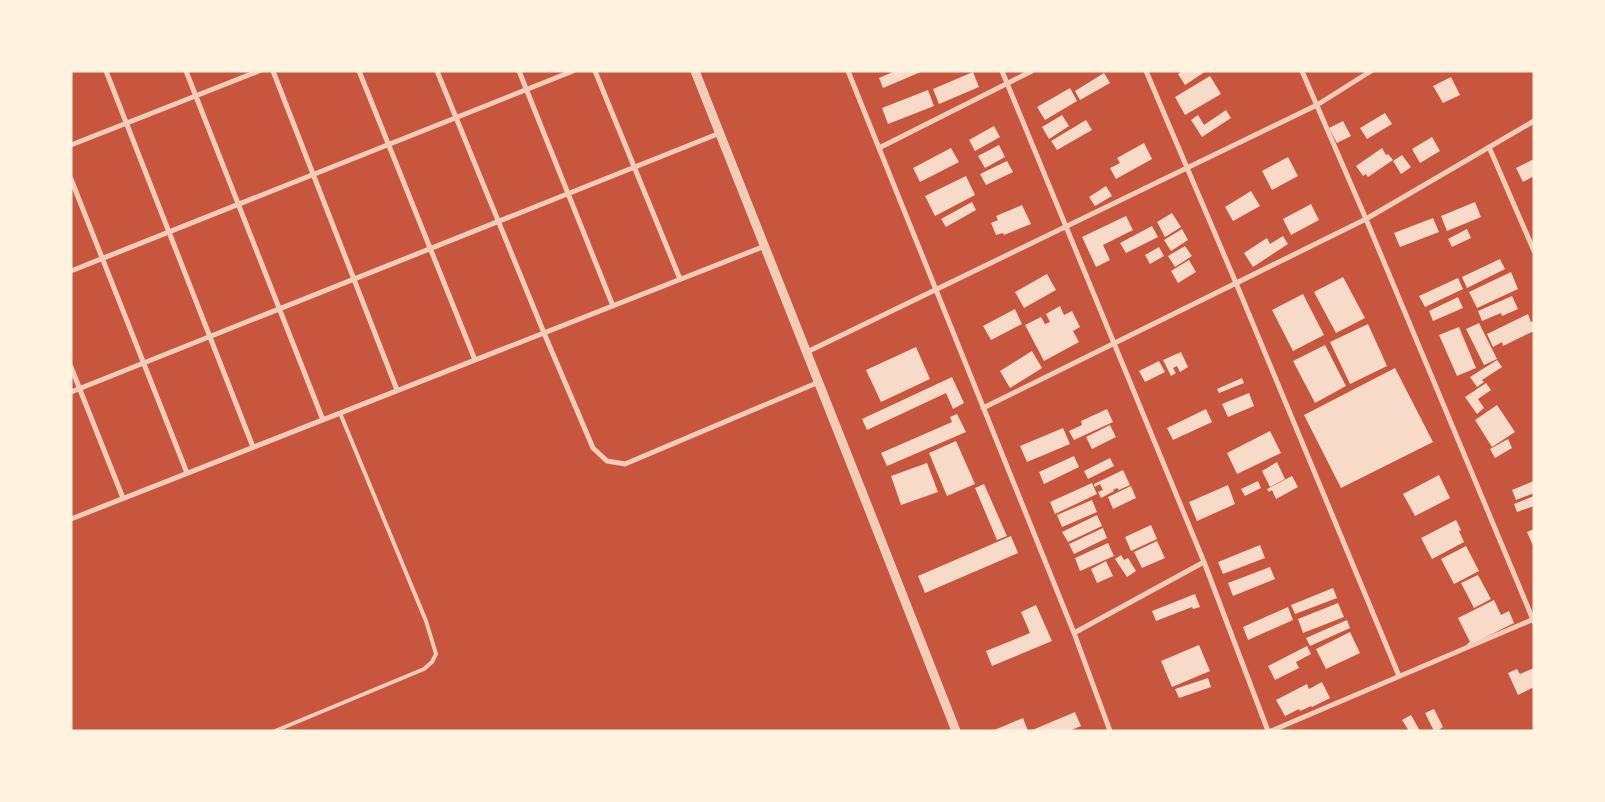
<svg xmlns="http://www.w3.org/2000/svg" width="1605" height="802" font-family="'Varela Round',sans-serif">
	<style>
		.building { fill: #f7dbc8 }
		.lines { fill: none; stroke-linecap: round; stroke-linejoin: round }
		.service { stroke: #f1ccb7; stroke-width: 4 }
		.minor { stroke: #f1ccb7; stroke-width: 5 }
		.tertiary { stroke: #f1ccb7; stroke-width: 9 }
	</style>
	<rect width="100%" height="100%" fill="#c8553d"/>
	<!-- building -->
	<path class="building" d="M 895,71 L 923,71 L 883,88 L 879,78 Z
		M 1182,71 L 1206,71 L 1185,85 L 1178,74 Z
		M 973,72 L 979,87 L 939,104 L 933,89 Z
		M 1104,73 L 1110,83 L 1080,100 L 1075,91 Z
		M 1210,76 L 1221,94 L 1185,115 L 1175,97 Z
		M 1451,77 L 1460,95 L 1443,103 L 1433,86 Z
		M 1070,88 L 1077,101 L 1045,120 L 1037,107 Z
		M 928,90 L 934,106 L 888,124 L 882,108 Z
		M 1226,110 L 1231,118 L 1202,137 L 1191,120 L 1198,115 L 1204,125 Z
		M 1385,113 L 1392,124 L 1367,139 L 1360,128 Z
		M 1062,115 L 1069,126 L 1049,139 L 1042,127 Z
		M 1086,120 L 1092,130 L 1057,150 L 1051,141 Z
		M 1343,121 L 1351,136 L 1337,143 L 1329,128 Z
		M 994,126 L 1000,137 L 975,151 L 969,140 Z
		M 1432,137 L 1440,151 L 1420,163 L 1412,149 Z
		M 1144,143 L 1152,159 L 1116,179 L 1110,168 L 1120,163 L 1117,158 Z
		M 999,145 L 1005,157 L 985,168 L 978,156 Z
		M 951,148 L 959,162 L 920,182 L 913,168 Z
		M 1382,148 L 1386,155 L 1388,154 L 1393,160 L 1368,177 L 1366,174 L 1363,176 L 1356,166 Z
		M 1402,155 L 1411,167 L 1401,174 L 1393,161 Z
		M 1288,157 L 1298,176 L 1272,190 L 1262,171 Z
		M 1534,159 L 1534,176 L 1523,182 L 1516,168 Z
		M 1007,161 L 1013,172 L 986,185 L 980,174 Z
		M 966,176 L 975,195 L 935,216 L 925,196 Z
		M 1106,186 L 1112,196 L 1095,206 L 1089,197 Z
		M 1251,191 L 1260,206 L 1233,221 L 1225,207 Z
		M 972,202 L 976,210 L 946,227 L 941,219 Z
		M 1475,202 L 1481,217 L 1447,231 L 1441,216 Z
		M 1311,204 L 1319,220 L 1291,235 L 1283,219 Z
		M 1022,205 L 1031,224 L 1004,235 L 1003,233 L 996,235 L 991,223 L 998,220 L 996,216 Z
		M 1172,213 L 1181,227 L 1165,237 L 1157,222 Z
		M 1126,216 L 1133,230 L 1103,245 L 1110,260 L 1096,267 L 1082,237 Z
		M 1433,218 L 1439,232 L 1400,247 L 1394,233 Z
		M 1152,226 L 1158,237 L 1126,253 L 1120,243 Z
		M 1182,229 L 1188,240 L 1171,251 L 1164,240 Z
		M 1467,229 L 1471,238 L 1452,247 L 1448,239 Z
		M 1283,236 L 1288,244 L 1253,267 L 1244,253 L 1267,238 L 1270,244 Z
		M 1185,246 L 1192,256 L 1175,267 L 1168,256 Z
		M 1159,247 L 1164,256 L 1150,264 L 1145,255 Z
		M 1500,259 L 1505,269 L 1467,288 L 1462,277 Z
		M 1189,260 L 1196,272 L 1178,283 L 1171,271 Z
		M 1511,272 L 1518,289 L 1477,308 L 1469,292 Z
		M 1047,274 L 1056,290 L 1024,308 L 1015,292 Z
		M 1343,277 L 1365,318 L 1336,333 L 1314,292 Z
		M 1458,278 L 1463,289 L 1425,307 L 1419,296 Z
		M 1303,294 L 1324,335 L 1293,351 L 1272,310 Z
		M 1512,296 L 1518,309 L 1502,316 L 1501,313 L 1482,321 L 1478,311 Z
		M 1458,297 L 1463,308 L 1433,321 L 1429,311 Z
		M 1060,306 L 1064,315 L 1072,311 L 1080,327 L 1073,331 L 1079,342 L 1044,361 L 1025,325 L 1041,317 L 1045,324 L 1050,322 L 1046,314 Z
		M 1015,309 L 1022,324 L 991,340 L 983,326 Z
		M 1528,314 L 1531,322 L 1534,321 L 1534,331 L 1503,346 L 1502,342 L 1493,347 L 1487,334 Z
		M 1479,323 L 1497,359 L 1484,365 L 1466,329 Z
		M 1368,324 L 1387,366 L 1350,384 L 1330,342 Z
		M 1459,327 L 1476,368 L 1457,376 L 1439,335 Z
		M 1325,345 L 1346,386 L 1315,403 L 1293,361 Z
		M 916,347 L 930,379 L 881,402 L 866,370 Z
		M 1032,351 L 1042,368 L 1010,388 L 1000,371 Z
		M 1181,352 L 1188,367 L 1180,372 L 1177,366 L 1173,368 L 1176,373 L 1171,376 L 1163,360 Z
		M 1497,360 L 1502,367 L 1482,380 L 1484,382 L 1477,387 L 1470,377 Z
		M 1159,361 L 1165,372 L 1145,382 L 1139,371 Z
		M 1395,368 L 1433,442 L 1341,488 L 1304,415 Z
		M 952,377 L 964,403 L 953,409 L 946,393 L 867,430 L 862,419 Z
		M 1242,378 L 1244,383 L 1219,393 L 1217,389 Z
		M 1486,383 L 1491,390 L 1478,399 L 1484,408 L 1477,414 L 1465,397 Z
		M 1249,393 L 1254,406 L 1228,417 L 1222,404 Z
		M 1497,405 L 1515,432 L 1492,447 L 1475,420 Z
		M 1107,409 L 1113,422 L 1074,440 L 1069,431 L 1082,425 L 1081,421 Z
		M 1206,409 L 1212,422 L 1173,440 L 1167,428 Z
		M 957,414 L 966,432 L 887,466 L 881,453 L 952,422 L 950,417 Z
		M 1110,425 L 1116,437 L 1092,449 L 1086,437 Z
		M 1063,428 L 1070,444 L 1027,462 L 1020,446 Z
		M 1270,431 L 1281,453 L 1237,474 L 1227,453 Z
		M 1508,439 L 1512,448 L 1495,458 L 1490,449 Z
		M 956,441 L 975,484 L 947,496 L 929,453 Z
		M 1074,456 L 1079,467 L 1044,484 L 1039,472 Z
		M 1110,458 L 1114,466 L 1088,479 L 1084,471 Z
		M 1277,462 L 1285,479 L 1270,487 L 1262,471 Z
		M 927,463 L 938,492 L 901,505 L 891,476 Z
		M 1123,470 L 1130,485 L 1119,490 L 1117,488 L 1113,490 L 1114,491 L 1101,498 L 1098,492 L 1103,490 L 1100,484 L 1095,487 L 1094,484 Z
		M 1439,475 L 1450,498 L 1415,516 L 1403,494 Z
		M 1292,476 L 1298,487 L 1276,499 L 1272,490 L 1269,492 L 1267,489 Z
		M 1258,481 L 1261,488 L 1245,496 L 1241,489 Z
		M 1534,481 L 1534,493 L 1516,500 L 1512,490 Z
		M 1092,483 L 1097,494 L 1055,514 L 1050,502 Z
		M 984,484 L 1007,536 L 997,540 L 975,488 Z
		M 1228,485 L 1235,504 L 1197,521 L 1189,502 Z
		M 1131,486 L 1136,498 L 1113,509 L 1108,497 Z
		M 1534,496 L 1534,506 L 1517,512 L 1514,504 Z
		M 1092,500 L 1097,512 L 1062,527 L 1057,515 Z
		M 1097,515 L 1102,526 L 1068,542 L 1062,532 Z
		M 1456,520 L 1461,530 L 1459,531 L 1464,542 L 1432,559 L 1421,538 Z
		M 1151,525 L 1157,539 L 1131,551 L 1125,537 Z
		M 1103,528 L 1107,538 L 1074,554 L 1069,544 Z
		M 1534,529 L 1534,548 L 1527,532 Z
		M 1011,536 L 1018,553 L 925,593 L 918,576 Z
		M 1157,541 L 1165,558 L 1142,568 L 1134,552 Z
		M 1108,543 L 1114,556 L 1080,571 L 1075,558 Z
		M 1260,545 L 1265,558 L 1223,574 L 1218,562 Z
		M 1466,546 L 1479,571 L 1454,584 L 1441,559 Z
		M 1121,555 L 1124,560 L 1128,558 L 1136,571 L 1127,577 L 1115,559 Z
		M 1106,561 L 1113,576 L 1097,583 L 1091,569 Z
		M 1270,567 L 1275,579 L 1233,596 L 1228,583 Z
		M 1478,575 L 1491,599 L 1474,608 L 1461,583 Z
		M 1333,588 L 1337,598 L 1295,614 L 1291,605 Z
		M 1195,594 L 1200,607 L 1193,609 L 1192,607 L 1156,621 L 1152,611 Z
		M 1494,600 L 1501,615 L 1509,611 L 1514,623 L 1468,646 L 1467,644 L 1470,642 L 1458,618 Z
		M 1338,603 L 1344,617 L 1303,633 L 1298,619 Z
		M 1036,605 L 1052,641 L 992,666 L 986,651 L 1030,633 L 1021,612 Z
		M 1288,607 L 1293,620 L 1248,640 L 1243,627 Z
		M 1347,620 L 1350,628 L 1310,646 L 1306,638 Z
		M 1350,632 L 1360,653 L 1326,669 L 1316,649 Z
		M 1199,645 L 1210,671 L 1172,687 L 1161,661 Z
		M 1307,646 L 1311,654 L 1296,662 L 1299,668 L 1275,680 L 1268,666 Z
		M 1534,668 L 1534,687 L 1518,695 L 1508,673 L 1517,669 L 1520,674 Z
		M 1208,678 L 1211,687 L 1179,698 L 1175,689 Z
		M 1322,682 L 1330,698 L 1312,707 L 1311,706 L 1300,711 L 1299,709 L 1285,716 L 1276,700 L 1307,684 L 1309,689 Z
		M 1434,709 L 1443,727 L 1437,731 L 1434,731 L 1425,713 Z
		M 1075,712 L 1081,726 L 1069,731 L 1030,731 Z
		M 1411,715 L 1420,731 L 1409,731 L 1402,720 Z
		M 1023,718 L 1028,731 L 992,731 Z"/>
	<g class="lines">
		<!-- service -->
		<path class="service" d="M 275,731 L 424,669 L 432,662 L 436,654 L 426,621 L 340,413"/>
		<!-- minor -->
		<path class="minor" d="M 106,71 L 253,447
			M 186,71 L 323,420
			M 273,71 L 397,390
			M 359,71 L 475,360
			M 437,71 L 544,333 L 593,448 L 607,461 L 625,464 L 819,382
			M 519,71 L 613,306
			M 595,71 L 680,279
			M 848,71 L 1074,633 L 1110,731
			M 1002,71 L 1204,562 L 1268,731
			M 1146,71 L 1236,283 L 1399,676
			M 1302,71 L 1366,219 L 1534,622
			M 71,145 L 259,71
			M 1489,147 L 1534,251
			M 879,148 L 1032,71
			M 71,179 L 187,473
			M 71,271 L 573,71
			M 807,352 L 1317,105 L 1371,71
			M 71,367 L 123,498
			M 71,392 L 720,133
			M 983,408 L 1366,219 L 1534,121
			M 71,519 L 765,246
			M 1074,633 L 1204,562
			M 1271,731 L 1534,619"/>
		<!-- tertiary -->
		<path class="tertiary" d="M 695,71 L 868,507 L 956,731"/>
	</g>
	<!-- border -->
	<rect width="1605" height="802" fill="none" stroke="#fff3e0" stroke-width="145"/>
</svg>
